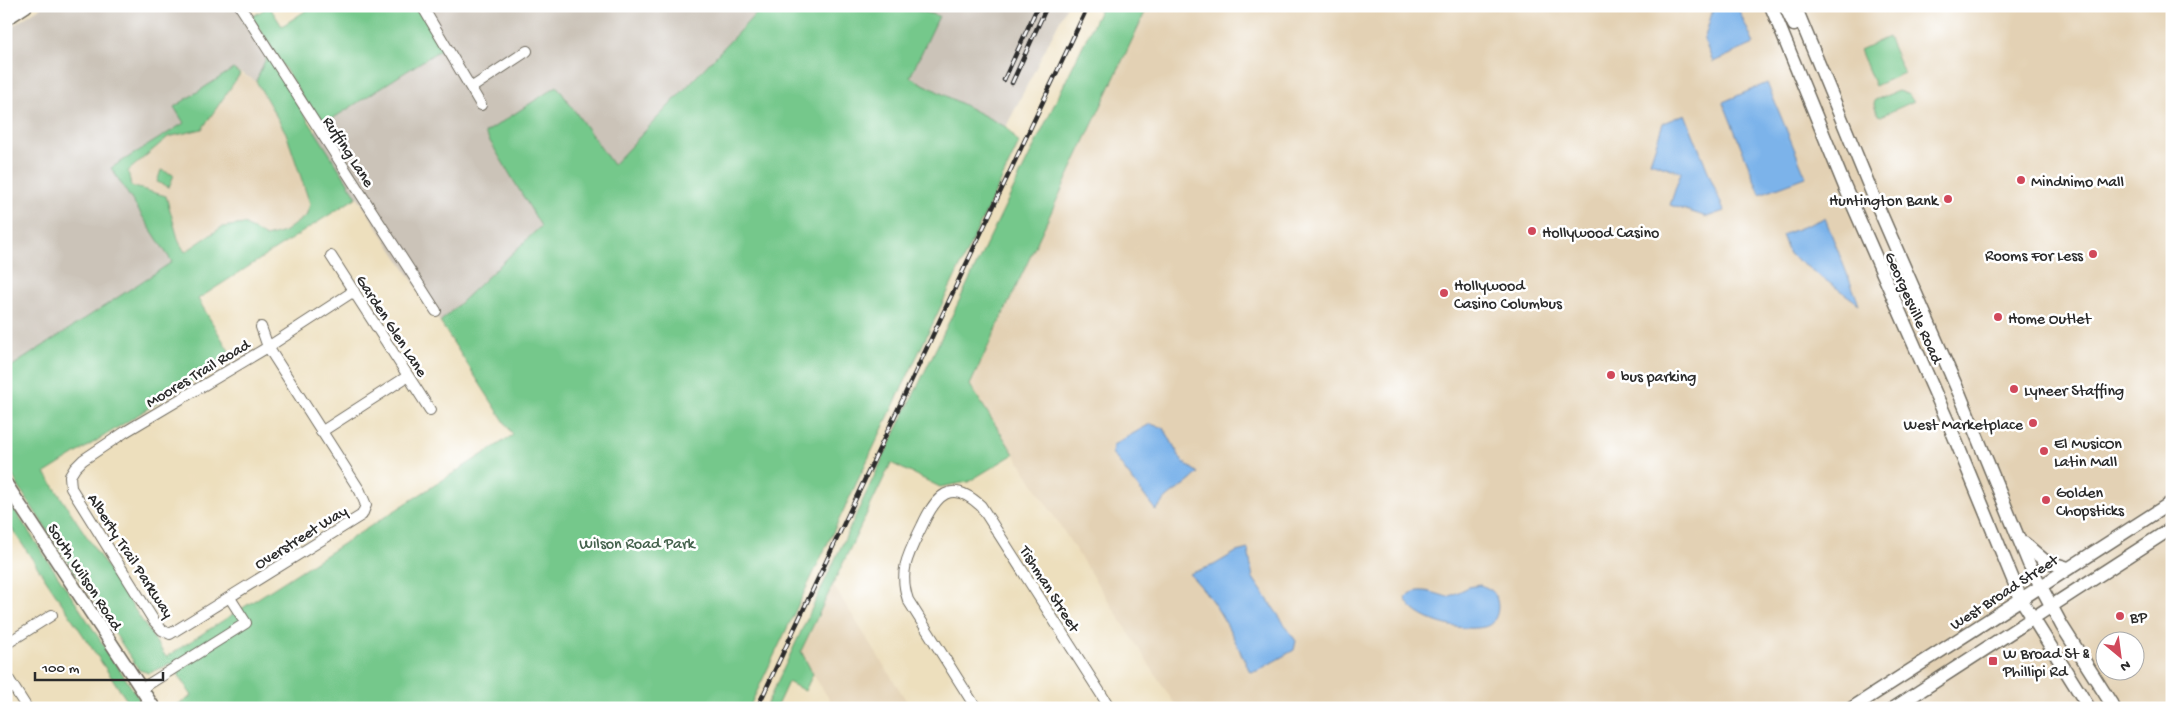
<svg xmlns="http://www.w3.org/2000/svg" width="2178" height="714" font-family="'Gochi Hand',sans-serif">
	<style>
		.built { fill: #e3d1b4; fill-rule: evenodd }
		.industrial { fill: #cbc3b8 }
		.green { fill: #74c88b; stroke: #507a5b }
		.water { fill: #7bb3ea; stroke: #536f8a }
		.lines { fill: none; stroke-linecap: round; stroke-linejoin: round }
		.minor-casing { stroke: #6f6a5e; stroke-width: 12 }
		.major-casing { stroke: #6f6a5e; stroke-width: 15 }
		.minor { stroke: #fff; stroke-width: 10 }
		.major { stroke: #fff; stroke-width: 12 }
		.rail-casing { stroke: #2b2b2b; stroke-width: 4.5 }
		.rail { stroke: #fff; stroke-width: 2.5; stroke-dasharray: 8; stroke-linecap: butt }
		.poi-dot { fill: #d1495b; stroke: #fff; stroke-width: 2 }
		.labels { text-anchor: middle; stroke-width: 5; stroke-linejoin: round; paint-order: stroke }
		.street-label { font-size: 16px; fill: #2b2b2b; stroke: #fff }
		.poi-label { font-size: 16px; fill: #2b2b2b; stroke: #fff; text-anchor: start }
		.park-label { font-size: 16px; fill: #45624d; stroke: #fff }
	</style>
	<rect width="100%" height="100%" fill="#fff"/>
	<filter id="ink" filterUnits="userSpaceOnUse"><feTurbulence type="fractalNoise" baseFrequency=".02" numOctaves="2"/><feDisplacementMap in="SourceGraphic" scale="10" xChannelSelector="R" yChannelSelector="G"/><feConvolveMatrix kernelMatrix="1 2 1 2 8 2 1 2 1" color-interpolation-filters="sRGB"/></filter>
	<filter id="wash" filterUnits="userSpaceOnUse"><feTurbulence type="fractalNoise" baseFrequency=".0096" numOctaves="4" result="noise"/><feDisplacementMap in="SourceGraphic" scale="20" xChannelSelector="R" yChannelSelector="G"/><feGaussianBlur stdDeviation="1.12" result="paint"/><feColorMatrix in="noise" values="0 0 0 0 0 0 0 0 0 0 0 0 0 0 0 0 0 1.4 0 .05"/><feComposite in="paint" operator="in"/></filter>
	<g filter="url(#wash)">
		<rect width="100%" height="100%" fill="#eddfbd"/>
		<!-- built -->
		<path class="built" d="M 1148,6 L 2172,6 L 2172,708 L 1177,708 L 970,385 ZM 2106,642 L 2136,642 L 2136,672 L 2106,672 Z
			M 240,74 L 256,81 L 286,133 L 310,205 L 306,216 L 284,232 L 265,238 L 244,224 L 222,227 L 185,252 L 179,242 L 166,196 L 131,186 L 127,171 L 168,137 L 202,129 Z
			M 833,585 L 911,708 L 835,708 L 813,674 L 801,652 Z"/>
		<!-- industrial -->
		<path class="industrial" d="M 43,6 L 245,6 L 267,56 L 256,81 L 233,69 L 174,107 L 184,123 L 112,168 L 173,262 L 6,370 L 6,30 Z
			M 417,6 L 763,6 L 613,165 L 557,86 L 485,134 L 541,226 L 440,322 L 314,131 L 442,48 Z
			M 900,6 L 1067,6 L 1006,127 L 910,77 L 939,16 Z"/>
		<!-- green -->
		<path class="green" d="M 269,6 L 282,26 L 313,6 L 417,6 L 443,48 L 321,126 L 252,17 Z
			M 763,6 L 900,6 L 939,16 L 910,77 L 1006,127 L 1019,143 L 749,708 L 173,708 L 192,696 L 171,664 L 149,673 L 139,670 L 18,486 L 6,463 L 6,370 L 172,262 L 111,168 L 184,123 L 174,107 L 233,69 L 240,74 L 202,129 L 168,137 L 128,171 L 131,186 L 166,196 L 179,242 L 185,252 L 222,227 L 244,224 L 266,237 L 284,232 L 306,216 L 310,204 L 286,133 L 256,81 L 267,56 L 357,197 L 198,299 L 232,356 L 45,473 L 166,657 L 513,435 L 440,322 L 541,226 L 485,133 L 557,86 L 613,165 Z
			M 1102,6 L 1148,6 L 970,385 L 1014,454 L 968,482 L 940,487 L 891,463 L 801,651 L 813,674 L 805,691 L 788,682 L 776,708 L 765,708 L 879,466 Z
			M 1888,37 L 1904,73 L 1875,86 L 1860,50 Z
			M 1898,91 L 1907,94 L 1914,101 L 1881,116 L 1878,115 L 1874,104 L 1875,100 Z
			M 161,170 L 174,175 L 169,187 L 157,182 Z
			M 6,497 L 145,708 L 132,708 L 6,520 Z"/>
		<!-- water -->
		<path class="water" d="M 1714,6 L 1737,6 L 1754,44 L 1713,62 L 1704,40 Z
			M 1767,83 L 1806,177 L 1760,194 L 1723,102 Z
			M 1685,114 L 1724,211 L 1707,217 L 1670,205 L 1681,172 L 1650,162 L 1663,123 Z
			M 1825,218 L 1859,304 L 1789,254 L 1782,235 Z
			M 1150,424 L 1164,428 L 1182,461 L 1198,473 C 1184,489 1167,492 1156,511 L 1112,453 L 1113,445 Z
			M 1248,549 L 1253,578 L 1296,641 L 1294,650 L 1257,671 L 1250,672 C 1233,636 1218,602 1189,574 L 1214,565 L 1236,552 Z
			M 1480,585 C 1483,586 1488,588 1491,590 C 1502,599 1500,624 1484,627 C 1461,632 1414,621 1405,598 C 1417,585 1433,593 1448,597 L 1469,587 Z"/>
	</g>
	<g filter="url(#ink)">
		<g class="lines">
			<!-- minor casing -->
			<g class="minor-casing">
				<path id="minor" d="M 240,6 L 436,311
					M 422,6 L 481,105
					M 471,88 L 527,51
					M 331,256 L 430,410
					M 261,327 L 268,347 L 360,491 L 366,505 L 362,515 L 170,634 L 162,630 L 154,621 L 71,488 L 70,476 L 75,468 L 83,460 L 125,432 L 268,347 L 354,291
					M 321,432 L 408,376
					M 6,644 L 52,615
					M 6,675 L 27,708
					M 141,689 L 246,623 L 230,598
					M 976,708 L 908,600 C 898,570 909,553 922,526 C 936,495 951,478 981,506 L 1110,708"/>
			</g>
			<!-- major casing -->
			<g class="major-casing">
				<path id="major" d="M 1771,6 L 1845,187 L 1951,429 L 2021,599 L 2089,708
					M 1785,6 L 1794,25
					M 1795,6 L 1875,200 L 1960,395 L 2029,564 L 2062,626 L 2114,708
					M 6,19 L 26,6
					M 6,484 L 154,708
					M 2024,543 L 2045,561 L 2068,568
					M 1852,708 L 2172,502
					M 1894,708 L 2172,528"/>
			</g>
			<!-- minor -->
			<use href="#minor" class="minor"/>
			<!-- major -->
			<use href="#major" class="major"/>
			<!-- rail casing -->
			<g class="rail-casing">
				<path id="rail" d="M 1004,80 L 1038,6
					M 1012,83 L 1047,6
					M 757,708 L 1088,6"/>
			</g>
			<!-- rail -->
			<use href="#rail" class="rail"/>
		</g>
	</g>
	<!-- markers -->
	<g class="poi-dot">
		<circle cx="2021" cy="180" r="5"/>
		<circle cx="1948" cy="199" r="5"/>
		<circle cx="1532" cy="231" r="5"/>
		<circle cx="2093" cy="254" r="5"/>
		<circle cx="1444" cy="293" r="5"/>
		<circle cx="1998" cy="317" r="5"/>
		<circle cx="1611" cy="375" r="5"/>
		<circle cx="2014" cy="389" r="5"/>
		<circle cx="2033" cy="423" r="5"/>
		<circle cx="2044" cy="451" r="5"/>
		<circle cx="2046" cy="500" r="5"/>
		<circle cx="2120" cy="616" r="5"/>
		<rect x="1988" y="656" width="10" height="10" rx="2.5"/>
	</g>
	<g class="labels">
		<!-- street labels -->
		<g class="street-label">
			<text transform="translate(350 151) rotate(57)" y="6">Ruffing Lane</text>
			<text transform="translate(1915 307) rotate(66)" y="6">Georgesville Road</text>
			<text transform="translate(393 325) rotate(57)" y="6">Garden Glen Lane</text>
			<text transform="translate(197 372) rotate(-31)" y="6">Moores Trail Road</text>
			<text transform="translate(300 536) rotate(-32)" y="6">Overstreet Way</text>
			<text transform="translate(132 555) rotate(57)" y="6">Alberty Trail Parkway</text>
			<text transform="translate(86 576) rotate(57)" y="6">South Wilson Road</text>
			<text transform="translate(1051 588) rotate(58)" y="6">Tishman Street</text>
			<text transform="translate(2003 591) rotate(-33)" y="6">West Broad Street</text>
		</g>
		<!-- poi labels -->
		<g class="poi-label">
			<text x="2031" y="186">Mindnimo Mall</text>
			<text x="1938" y="205" text-anchor="end">Huntington Bank</text>
			<text x="1542" y="237">Hollywood Casino</text>
			<text x="2083" y="260" text-anchor="end">Rooms For Less</text>
			<text x="1454" y="290">Hollywood<tspan x="1454" dy="18">Casino Columbus</tspan></text>
			<text x="2008" y="323">Home Outlet</text>
			<text x="1621" y="381">bus parking</text>
			<text x="2024" y="395">Lyneer Staffing</text>
			<text x="2023" y="429" text-anchor="end">West Marketplace</text>
			<text x="2054" y="448">El MusicOn<tspan x="2054" dy="18">Latin Mall</tspan></text>
			<text x="2056" y="497">Golden<tspan x="2056" dy="18">Chopsticks</tspan></text>
			<text x="2130" y="622">BP</text>
			<text x="2003" y="658">W Broad St &amp;<tspan x="2003" dy="18">Phillipi Rd</tspan></text>
		</g>
		<!-- park labels -->
		<g class="park-label">
			<text x="637" y="548">Wilson Road Park</text>
		</g>
	</g>
	<!-- margin -->
	<rect width="2178" height="714" fill="none" stroke="#fff" stroke-width="25"/>
	<!-- north arrow -->
	<g transform="translate(2120 656) rotate(151)"><circle r="24" fill="#ffffff" stroke="#aaaaaa"/>
	<path d="M0-4L9 19L0 12L-9 19Z" fill="#d1495b"/>
	<text y="-8" font-size="14" font-weight="bold" text-anchor="middle" fill="#2b2b2b">N</text>
	</g>
	<!-- scale -->
	<path d="M35 672v8h128v-8" fill="none" stroke="#2b2b2b" stroke-width="2.5"/>
	<text x="42" y="672" font-size="15" fill="#2b2b2b" stroke="#ffffff" stroke-width="4" paint-order="stroke">100 m</text>
</svg>
